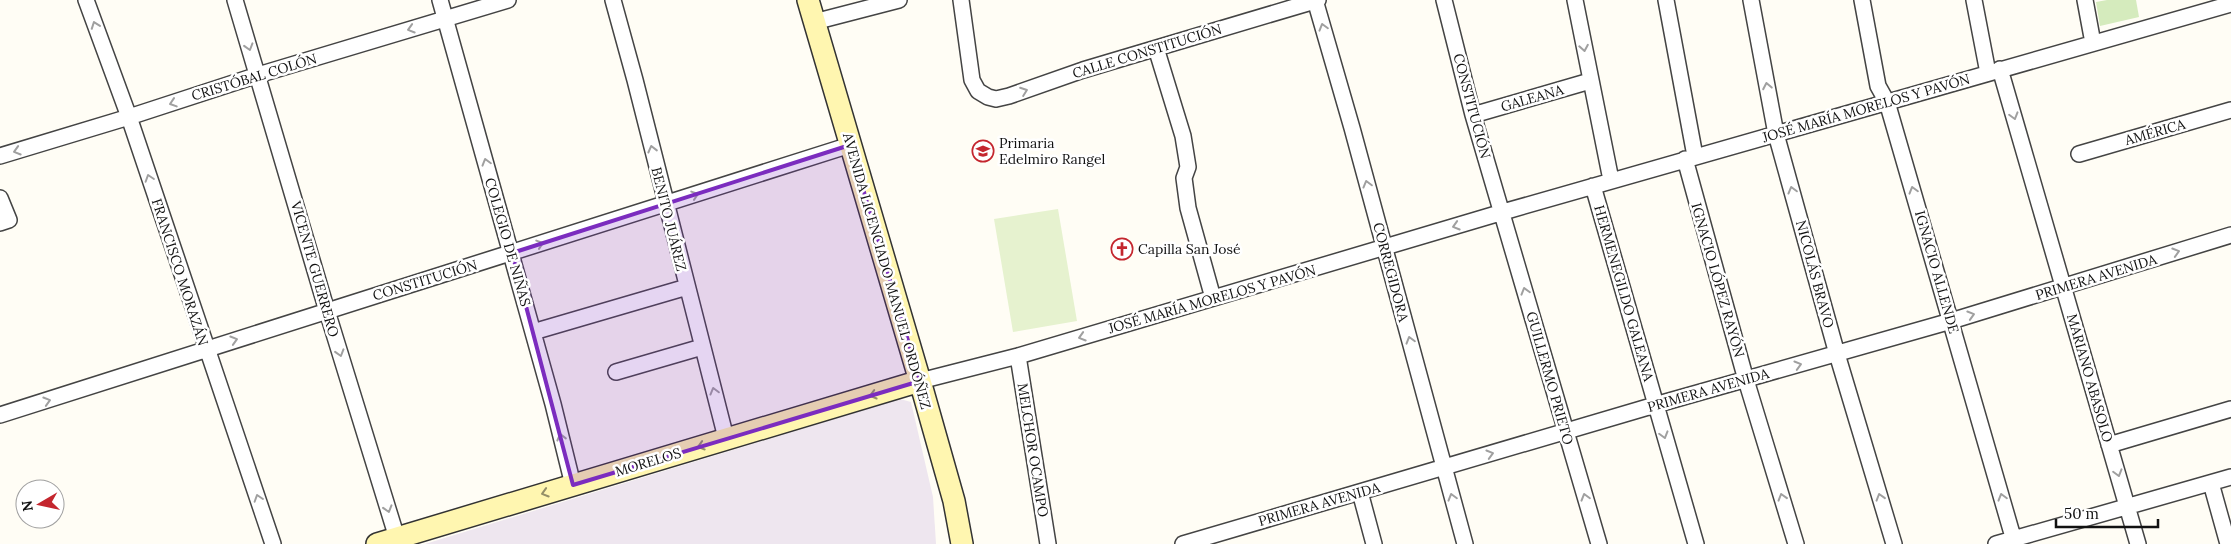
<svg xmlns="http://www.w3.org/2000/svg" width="2231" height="544" font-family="Lora,serif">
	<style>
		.industrial { fill: #eee6ef }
		.green { fill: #d5ebbd }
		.pitch { fill: #e6f2cf }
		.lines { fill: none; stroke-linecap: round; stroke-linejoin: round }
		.street-casing { stroke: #444; stroke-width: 18 }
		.secondary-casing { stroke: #333; stroke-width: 24 }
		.street { stroke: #fff; stroke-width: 15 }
		.secondary { stroke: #fff6b0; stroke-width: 21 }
		.oneway { stroke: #a0a0a0 }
		.oneway2 { stroke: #948f68 }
		.marked { fill: #7b2cbf; fill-opacity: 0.2; stroke: #7b2cbf; stroke-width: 4; stroke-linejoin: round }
		.labels { text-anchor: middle; stroke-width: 5; stroke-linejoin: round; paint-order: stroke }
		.street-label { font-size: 14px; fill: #111; stroke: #fff }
		.poi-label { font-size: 14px; fill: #111; stroke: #fff; text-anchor: start }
	</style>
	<rect width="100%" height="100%" fill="#fffdf5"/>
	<!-- industrial -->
	<path class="industrial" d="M 900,399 L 911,402 L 933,497 L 936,544 L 425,544 Z"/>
	<!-- green -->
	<path class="green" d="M 2107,0 L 2136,0 L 2139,17 L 2100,26 L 2096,2 Z"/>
	<!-- pitch -->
	<path class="pitch" d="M 1058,209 L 1077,321 L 1013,332 L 994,219 Z"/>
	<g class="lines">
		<!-- street casing -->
		<g class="street-casing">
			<path id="street" d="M 86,0 L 129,117 L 273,544
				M 235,0 L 327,311 L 397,538
				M 440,0 L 553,404 L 573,485
				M 613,0 L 635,80 L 726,438
				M 961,0 L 972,80 L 978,91 L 988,97 L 996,99 L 1009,96 L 1083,70 L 1318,0
				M 1315,0 L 1352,128 L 1465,544
				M 1444,0 L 1473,115 L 1599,544
				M 1575,0 L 1611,180
				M 1666,0 L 1695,156
				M 1751,0 L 1776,134 L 1837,354 L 1894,544
				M 1862,0 L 1878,86 L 1887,102 L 2015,544
				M 1974,0 L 1988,73
				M 2085,0 L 2093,43
				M 814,22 L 899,0
				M 1156,48 L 1183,136 L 1188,167 L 1184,178 L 1188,208 L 1213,298
				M 2000,69 L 2138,544
				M 1473,115 L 1590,81
				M 2079,154 L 2231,110
				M 0,156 L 129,117 L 258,75 L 508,0
				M 1685,159 L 1746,380 L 1796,544
				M 1593,186 L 1696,544
				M 0,198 L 9,220 L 0,223
				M 533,332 L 687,287
				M 1018,356 L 1048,544
				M 616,372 L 702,347
				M 920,381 L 1018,356 L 1503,212 L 2231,4
				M 0,415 L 850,145
				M 2109,445 L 2231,409
				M 2211,483 L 2228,544
				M 1360,492 L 1374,544
				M 1183,544 L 1655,405 L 1951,321 L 2231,235
				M 1996,544 L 2231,477"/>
		</g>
		<!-- secondary casing -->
		<g class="secondary-casing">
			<path id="secondary" d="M 808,0 L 920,381 L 954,501 L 962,544
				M 377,544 L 920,381"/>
		</g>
		<!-- street -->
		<use href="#street" class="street"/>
		<!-- secondary -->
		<use href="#secondary" class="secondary"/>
	</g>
	<!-- one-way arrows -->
	<defs><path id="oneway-chevron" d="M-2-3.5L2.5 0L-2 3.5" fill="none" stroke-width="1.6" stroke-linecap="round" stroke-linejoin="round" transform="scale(1.25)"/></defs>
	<g class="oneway">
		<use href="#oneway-chevron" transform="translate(95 25) rotate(-110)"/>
		<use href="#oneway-chevron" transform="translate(1323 27) rotate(-106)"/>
		<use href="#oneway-chevron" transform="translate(411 29) rotate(163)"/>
		<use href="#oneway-chevron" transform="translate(249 47) rotate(73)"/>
		<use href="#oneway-chevron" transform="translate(1584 48) rotate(80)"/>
		<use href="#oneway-chevron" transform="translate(1767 86) rotate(-101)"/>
		<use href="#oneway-chevron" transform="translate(1024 91) rotate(-20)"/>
		<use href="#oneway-chevron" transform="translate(173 103) rotate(162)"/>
		<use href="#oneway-chevron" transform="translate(2014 116) rotate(74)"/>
		<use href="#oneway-chevron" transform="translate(652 149) rotate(-104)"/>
		<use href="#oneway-chevron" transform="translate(17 151) rotate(163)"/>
		<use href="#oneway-chevron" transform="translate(486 162) rotate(-106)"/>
		<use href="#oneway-chevron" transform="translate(149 178) rotate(-108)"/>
		<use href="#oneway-chevron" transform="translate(1367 184) rotate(-105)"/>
		<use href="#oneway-chevron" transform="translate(1792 190) rotate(-105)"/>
		<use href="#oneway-chevron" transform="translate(1913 190) rotate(-106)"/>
		<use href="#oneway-chevron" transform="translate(695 195) rotate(-18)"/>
		<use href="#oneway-chevron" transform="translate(1456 226) rotate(163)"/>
		<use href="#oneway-chevron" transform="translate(540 244) rotate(-18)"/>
		<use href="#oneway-chevron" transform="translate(2176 252) rotate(-17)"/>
		<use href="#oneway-chevron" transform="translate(1525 291) rotate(-106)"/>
		<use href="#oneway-chevron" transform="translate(1971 315) rotate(-17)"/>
		<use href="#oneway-chevron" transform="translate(1082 337) rotate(163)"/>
		<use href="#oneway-chevron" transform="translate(234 340) rotate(-17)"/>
		<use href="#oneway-chevron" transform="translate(1410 340) rotate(-106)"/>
		<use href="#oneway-chevron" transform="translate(340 353) rotate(73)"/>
		<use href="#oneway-chevron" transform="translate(1798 365) rotate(-16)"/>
		<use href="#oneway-chevron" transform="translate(714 391) rotate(-105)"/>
		<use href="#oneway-chevron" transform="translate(47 401) rotate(-17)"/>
		<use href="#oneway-chevron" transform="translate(1664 435) rotate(74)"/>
		<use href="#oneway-chevron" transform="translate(561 437) rotate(-104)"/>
		<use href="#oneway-chevron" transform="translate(1490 454) rotate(-16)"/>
		<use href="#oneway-chevron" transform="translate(2118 473) rotate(74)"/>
		<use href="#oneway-chevron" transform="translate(1452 497) rotate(-106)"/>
		<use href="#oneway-chevron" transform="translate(1585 497) rotate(-106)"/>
		<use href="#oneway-chevron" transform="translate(1782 497) rotate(-107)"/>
		<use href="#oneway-chevron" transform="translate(1880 497) rotate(-107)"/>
		<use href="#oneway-chevron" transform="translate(2002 497) rotate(-106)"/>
		<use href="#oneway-chevron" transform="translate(258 498) rotate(-108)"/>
		<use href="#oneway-chevron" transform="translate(388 509) rotate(73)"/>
	</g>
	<g class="oneway2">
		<use href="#oneway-chevron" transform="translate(873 395) rotate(164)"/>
		<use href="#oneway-chevron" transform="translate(701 446) rotate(163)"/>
		<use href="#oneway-chevron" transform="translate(545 493) rotate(163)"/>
	</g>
	<!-- marked area -->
	<path class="marked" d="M 850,145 L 920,381 L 573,485 L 512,253 Z"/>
	<!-- icons -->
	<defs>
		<g id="school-ring" transform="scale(1.125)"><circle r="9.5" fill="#fff" stroke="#c4262e" stroke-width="1.5"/><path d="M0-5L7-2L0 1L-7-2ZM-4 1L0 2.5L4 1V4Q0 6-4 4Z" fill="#c4262e"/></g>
		<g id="church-ring" transform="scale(1.125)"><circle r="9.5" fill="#fff" stroke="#c4262e" stroke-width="1.5"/><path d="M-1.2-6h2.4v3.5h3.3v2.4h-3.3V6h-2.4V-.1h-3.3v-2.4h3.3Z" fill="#c4262e"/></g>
	</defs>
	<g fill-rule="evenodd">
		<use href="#school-ring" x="983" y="151"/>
		<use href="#church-ring" x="1122" y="249"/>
	</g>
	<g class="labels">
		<!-- street labels -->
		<g class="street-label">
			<text transform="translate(1147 51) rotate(-17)" y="5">CALLE CONSTITUCIÓN</text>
			<text transform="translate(254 77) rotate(-17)" y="5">CRISTÓBAL COLÓN</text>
			<text transform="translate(1532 98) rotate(-16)" y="5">GALEANA</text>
			<text transform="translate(1472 106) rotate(75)" y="5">CONSTITUCIÓN</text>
			<text transform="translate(1866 108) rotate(-16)" y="5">JOSÉ MARÍA MORELOS Y PAVÓN</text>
			<text transform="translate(2155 132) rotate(-16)" y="5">AMÉRICA</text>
			<text transform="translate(669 219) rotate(76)" y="5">BENITO JUÁREZ</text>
			<text transform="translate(508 242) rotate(74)" y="5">COLEGIO DE NIÑAS</text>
			<text transform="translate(315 269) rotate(74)" y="5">VICENTE GUERRERO</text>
			<text transform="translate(887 271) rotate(74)" y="5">AVENIDA LICENCIADO MANUEL ORDÓÑEZ</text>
			<text transform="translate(180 272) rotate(72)" y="5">FRANCISCO MORAZÁN</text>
			<text transform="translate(1391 272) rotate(75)" y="5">CORREGIDORA</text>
			<text transform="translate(1937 272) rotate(74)" y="5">IGNACIO ALLENDE</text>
			<text transform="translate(1815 274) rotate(75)" y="5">NICOLÁS BRAVO</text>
			<text transform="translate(2096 277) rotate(-17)" y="5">PRIMERA AVENIDA</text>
			<text transform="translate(425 280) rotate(-17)" y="5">CONSTITUCIÓN</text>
			<text transform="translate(1718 280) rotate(74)" y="5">IGNACIO LÓPEZ RAYÓN</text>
			<text transform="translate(1624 293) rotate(74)" y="5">HERMENEGILDO GALEANA</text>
			<text transform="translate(1212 299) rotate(-16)" y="5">JOSÉ MARÍA MORELOS Y PAVÓN</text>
			<text transform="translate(1550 378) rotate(74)" y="5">GUILLERMO PRIETO</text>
			<text transform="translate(2090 378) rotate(74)" y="5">MARIANO ABASOLO</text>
			<text transform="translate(1708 390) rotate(-16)" y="5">PRIMERA AVENIDA</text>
			<text transform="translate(1033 450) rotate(81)" y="5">MELCHOR OCAMPO</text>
			<text transform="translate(648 462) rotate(-17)" y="5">MORELOS</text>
			<text transform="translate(1319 504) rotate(-16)" y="5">PRIMERA AVENIDA</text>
		</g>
		<!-- poi labels -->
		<g class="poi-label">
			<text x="999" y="148">Primaria<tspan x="999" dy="16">Edelmiro Rangel</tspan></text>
			<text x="1138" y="254">Capilla San José</text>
		</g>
	</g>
	<!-- north arrow -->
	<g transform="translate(40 504) rotate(261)"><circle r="24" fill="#ffffff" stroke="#a0a0a0"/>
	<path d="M0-4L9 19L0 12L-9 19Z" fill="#c4262e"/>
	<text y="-8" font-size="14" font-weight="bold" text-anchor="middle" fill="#111111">N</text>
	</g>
	<!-- scale -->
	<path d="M2056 519v8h102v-8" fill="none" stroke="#111111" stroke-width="2.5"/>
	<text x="2064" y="519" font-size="15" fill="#111111" stroke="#ffffff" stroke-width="4" paint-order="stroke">50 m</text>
</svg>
